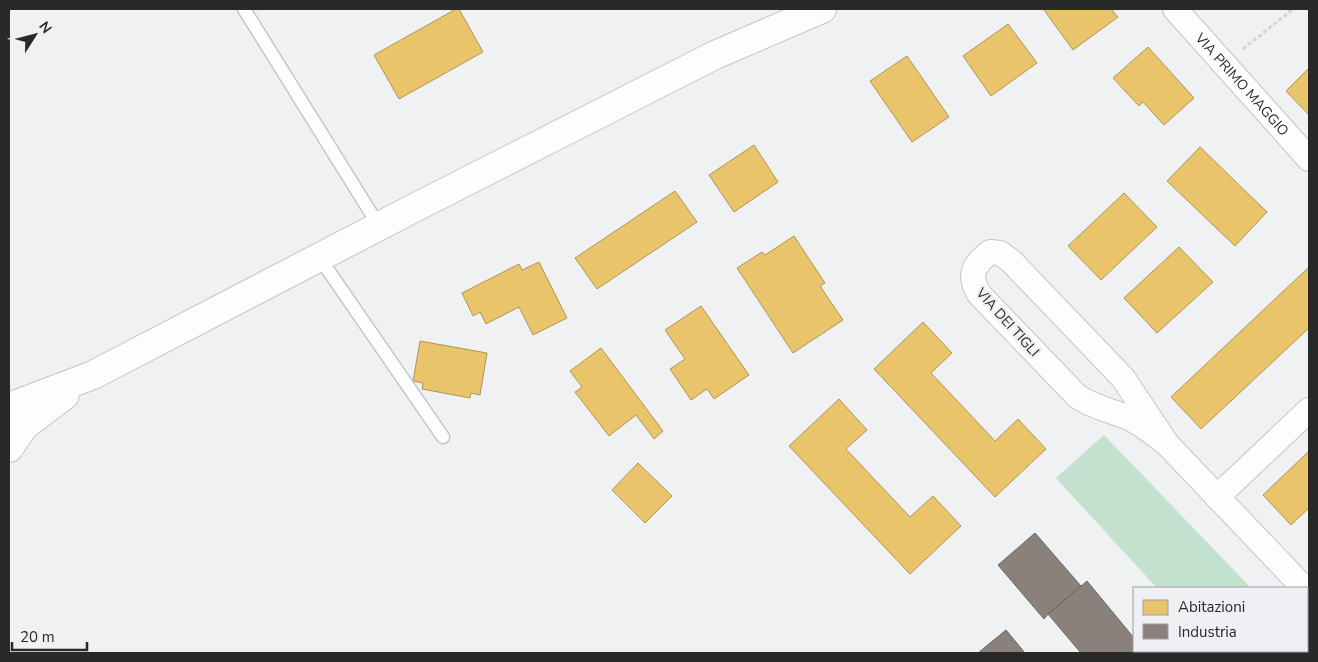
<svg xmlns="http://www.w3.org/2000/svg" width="1318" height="662" font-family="'Nunito Sans',sans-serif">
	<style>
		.green { fill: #c2e1cf }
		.homes { fill: #e9c46a; stroke: #af9657 }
		.industry { fill: #8a817c; stroke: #6d6763 }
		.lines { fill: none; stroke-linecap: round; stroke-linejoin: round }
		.lane-casing { stroke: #c4c5c6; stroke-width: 15 }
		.street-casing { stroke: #c4c5c6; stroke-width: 26 }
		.secondary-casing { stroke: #c4c5c6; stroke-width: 30 }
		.path { stroke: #d4d4d5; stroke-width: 3; stroke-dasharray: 4 2.5; stroke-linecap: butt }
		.lane { stroke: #fdfdfd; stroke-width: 12 }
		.street { stroke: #fdfdfd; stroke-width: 24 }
		.secondary { stroke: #fdfdfd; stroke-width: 28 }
		.labels { text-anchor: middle; stroke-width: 5; stroke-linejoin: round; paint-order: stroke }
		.street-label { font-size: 14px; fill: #29292a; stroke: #eff0f3 }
	</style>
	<rect width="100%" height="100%" fill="#f0f1f2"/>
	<!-- green -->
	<path class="green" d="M 1104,435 L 1251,588 L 1157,588 L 1056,478 Z"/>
	<!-- homes -->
	<path class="homes" d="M 456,9 L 459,9 L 483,52 L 399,99 L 374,55 Z
		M 1045,9 L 1111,9 L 1118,17 L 1073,50 L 1044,10 Z
		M 1008,24 L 1037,63 L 991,96 L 963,56 Z
		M 1148,47 L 1194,98 L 1164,125 L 1143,102 L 1139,106 L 1113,78 Z
		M 907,56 L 949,117 L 912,142 L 870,81 Z
		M 1309,68 L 1309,115 L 1286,91 Z
		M 754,145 L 778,182 L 734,212 L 709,175 Z
		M 1200,147 L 1267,212 L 1235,246 L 1167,181 Z
		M 675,191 L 697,222 L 597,289 L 575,258 Z
		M 1124,193 L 1157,227 L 1101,280 L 1068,246 Z
		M 794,236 L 825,283 L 820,286 L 843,320 L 793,353 L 737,268 L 762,252 L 765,255 Z
		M 1179,247 L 1213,282 L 1157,333 L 1124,298 Z
		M 539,262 L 567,318 L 533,335 L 519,307 L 486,324 L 480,312 L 473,316 L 462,293 L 519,264 L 522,270 Z
		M 1309,267 L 1309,328 L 1201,429 L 1171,397 Z
		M 701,306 L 749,375 L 714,399 L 707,389 L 691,400 L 670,369 L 685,359 L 665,330 Z
		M 923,322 L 952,353 L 931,373 L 995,441 L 1018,419 L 1046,449 L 995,497 L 874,369 Z
		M 420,341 L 487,353 L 480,395 L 471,393 L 470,398 L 422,389 L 423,383 L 413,381 Z
		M 601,348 L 663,431 L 654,439 L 636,415 L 609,436 L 575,392 L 582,387 L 570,371 Z
		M 839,399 L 867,430 L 846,449 L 910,517 L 933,496 L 961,526 L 910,574 L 789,446 Z
		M 1309,451 L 1309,508 L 1291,525 L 1263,495 Z
		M 638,463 L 672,496 L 645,523 L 612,490 Z
		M 1260,651 L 1297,651 L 1299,653 L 1258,653 Z"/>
	<!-- industry -->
	<path class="industry" d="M 1035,533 L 1081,586 L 1048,614 L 1044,619 L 998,565 Z
		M 1087,581 L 1134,638 L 1134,651 L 1145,651 L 1147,653 L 1081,653 L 1048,614 Z
		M 1006,630 L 1025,653 L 978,653 Z"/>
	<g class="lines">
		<!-- lane casing -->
		<g class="lane-casing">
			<path id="lane" d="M 244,9 L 379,226
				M 319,257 L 443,437"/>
		</g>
		<!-- street casing -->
		<g class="street-casing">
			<g id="street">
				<path id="s1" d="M 1175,9 L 1309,159"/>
				<path d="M 1167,444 C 1154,434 1142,424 1127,417 C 1110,410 1092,407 1077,396 L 979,294 C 968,275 973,265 990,252 L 1000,253 L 1011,261 L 1123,378 L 1167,444 L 1304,588"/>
				<path d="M 1217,497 L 1309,410"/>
			</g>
		</g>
		<!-- secondary casing -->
		<g class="secondary-casing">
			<path id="secondary" d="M 9,407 L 93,375 L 416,207 L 715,55 L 822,9
				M 9,448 L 24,426 L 65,395"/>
		</g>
		<!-- path -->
		<path class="path" d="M 1243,49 L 1293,9"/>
		<!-- lane -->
		<use href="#lane" class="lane"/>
		<!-- street -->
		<use href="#street" class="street"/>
		<!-- secondary -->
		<use href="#secondary" class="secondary"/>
	</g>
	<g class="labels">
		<!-- street labels -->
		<g class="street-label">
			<text dy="5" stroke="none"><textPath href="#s1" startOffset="101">VIA PRIMO MAGGIO</textPath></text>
			<text transform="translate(1008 322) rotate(48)" y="5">VIA DEI TIGLI</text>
		</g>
	</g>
	<!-- border -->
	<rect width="1318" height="662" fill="none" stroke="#29292a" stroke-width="20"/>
	<!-- legend -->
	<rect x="1133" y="587" width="175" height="65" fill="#eff0f3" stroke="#a0a0a3"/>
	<rect x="1143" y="600" width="25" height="15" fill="#e9c46a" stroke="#a0a0a3"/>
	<text x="1178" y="612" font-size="15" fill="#29292a">Abitazioni</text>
	<rect x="1143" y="624" width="25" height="15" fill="#8a817c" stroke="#a0a0a3"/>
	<text x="1178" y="637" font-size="15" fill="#29292a">Industria</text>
	<!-- north arrow -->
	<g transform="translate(35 35) rotate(54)" stroke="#eff0f3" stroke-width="4" paint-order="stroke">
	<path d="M0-4L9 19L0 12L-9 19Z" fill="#29292a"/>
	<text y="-8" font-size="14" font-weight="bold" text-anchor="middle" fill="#29292a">N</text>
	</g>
	<!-- scale -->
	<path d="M12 642v8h75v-8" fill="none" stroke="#29292a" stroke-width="2.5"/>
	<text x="20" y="642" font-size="15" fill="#29292a" stroke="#eff0f3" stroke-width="4" paint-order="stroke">20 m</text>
</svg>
